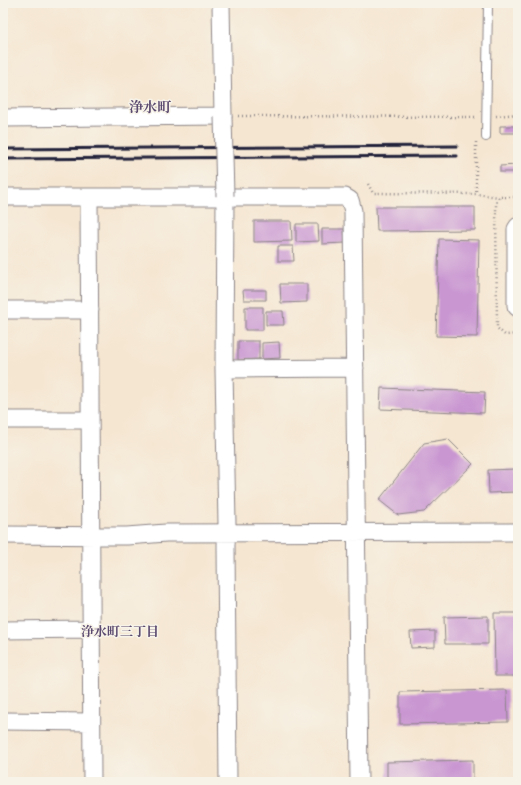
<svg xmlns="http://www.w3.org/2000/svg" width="521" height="785" font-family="'IM FELL French Canon','Noto Serif JP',serif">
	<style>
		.building { fill: #c996d2 }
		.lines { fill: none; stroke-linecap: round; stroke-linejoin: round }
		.lane-casing { stroke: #8c8486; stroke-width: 10 }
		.street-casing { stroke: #8c8486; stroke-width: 19 }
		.path { stroke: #8c8486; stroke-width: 2.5; stroke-dasharray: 1 3; stroke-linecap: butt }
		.lane { stroke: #fff; stroke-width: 8 }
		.street { stroke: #fff; stroke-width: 17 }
		.rail { stroke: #22223b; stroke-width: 3 }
		.street-bridge-casing { stroke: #8c8486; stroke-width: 19; stroke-linecap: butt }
		.street-bridge { stroke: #fff; stroke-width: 17 }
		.labels { text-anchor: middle; stroke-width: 3; stroke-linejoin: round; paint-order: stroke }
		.neighbourhood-label { font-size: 13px; font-weight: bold; fill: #5c4b70; stroke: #f7f3e8 }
		.quarter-label { font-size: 14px; font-weight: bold; fill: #5c4b70; stroke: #f7f3e8 }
	</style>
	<rect width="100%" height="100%" fill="#f7f3e8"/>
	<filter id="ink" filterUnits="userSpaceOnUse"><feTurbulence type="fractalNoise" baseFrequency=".025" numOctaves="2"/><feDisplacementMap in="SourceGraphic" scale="8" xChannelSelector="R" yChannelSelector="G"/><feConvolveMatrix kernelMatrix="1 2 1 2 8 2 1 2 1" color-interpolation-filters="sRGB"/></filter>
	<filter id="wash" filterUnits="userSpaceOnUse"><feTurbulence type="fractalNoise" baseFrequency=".012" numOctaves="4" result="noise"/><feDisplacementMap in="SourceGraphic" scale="16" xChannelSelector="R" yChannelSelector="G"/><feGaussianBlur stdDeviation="0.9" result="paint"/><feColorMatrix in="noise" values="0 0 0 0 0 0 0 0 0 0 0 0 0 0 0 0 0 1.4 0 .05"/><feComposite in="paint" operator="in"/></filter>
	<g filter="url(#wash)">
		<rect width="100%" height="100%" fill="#f5e6d1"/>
		<g id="blocks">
			<!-- building -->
			<path class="building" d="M 500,126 L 518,126 L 518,133 L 500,133 Z
				M 518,165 L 518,172 L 500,172 L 500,166 Z
				M 376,207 L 475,207 L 475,230 L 377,231 Z
				M 254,221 L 291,221 L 292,241 L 254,242 Z
				M 296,224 L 318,224 L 319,241 L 296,242 Z
				M 322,229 L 344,229 L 345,243 L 322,244 Z
				M 439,239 L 479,240 L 477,337 L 436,336 Z
				M 278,246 L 293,246 L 294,261 L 278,261 Z
				M 280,284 L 307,284 L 307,302 L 281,303 Z
				M 243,290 L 266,290 L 266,300 L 244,300 Z
				M 245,307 L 263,307 L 263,330 L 245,330 Z
				M 266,311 L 283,311 L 284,325 L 266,325 Z
				M 238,341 L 259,341 L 259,359 L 238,360 Z
				M 279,342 L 280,358 L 262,359 L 262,343 Z
				M 381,388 L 485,392 L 484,413 L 380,409 Z
				M 448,439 L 473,464 L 424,512 L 398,515 L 379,500 L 424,443 Z
				M 516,469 L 516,492 L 489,493 L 488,470 Z
				M 494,613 L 518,613 L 518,676 L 495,676 Z
				M 488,616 L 488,644 L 445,644 L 444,617 Z
				M 435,631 L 435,647 L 411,648 L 410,632 Z
				M 507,690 L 508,722 L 400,724 L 400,692 Z
				M 473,760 L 473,782 L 387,782 L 387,762 Z"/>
		</g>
	</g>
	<g filter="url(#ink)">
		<use href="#blocks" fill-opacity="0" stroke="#8c8486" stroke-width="1"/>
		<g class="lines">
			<!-- lane casing -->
			<g class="lane-casing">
				<path id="lane" d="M 486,137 L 488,3"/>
			</g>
			<!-- street casing -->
			<g class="street-casing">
				<path id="street" d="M 3,118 L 223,116 L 221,3
					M 225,196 L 224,369 L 227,524 L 226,545 L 228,782
					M 3,197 L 345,197 L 350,200 L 353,211 L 359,782
					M 89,198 L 92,782
					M 518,226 L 516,229 L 516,306 L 518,308
					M 3,310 L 90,310
					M 224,369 L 355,368
					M 3,420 L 90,420
					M 3,535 L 127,536 L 166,533 L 518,532
					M 3,630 L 91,629
					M 3,721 L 91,722"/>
			</g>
			<!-- path -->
			<path class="path" d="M 238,116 L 477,117
				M 496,116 L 518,114
				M 476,142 L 476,194
				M 368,184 L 373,193 L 476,194 L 499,197
				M 518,197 L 499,197 L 496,203 L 497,328 L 505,335 L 518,334"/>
			<!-- lane -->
			<use href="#lane" class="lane"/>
			<!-- street -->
			<use href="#street" class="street"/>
			<!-- rail -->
			<path class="rail" d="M 3,149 L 457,146
				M 3,159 L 457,156"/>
			<!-- street-bridge casing -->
			<g class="street-bridge-casing">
				<path id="street-bridge" d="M 223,116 L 225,196"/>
			</g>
			<!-- street-bridge -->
			<use href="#street-bridge" class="street-bridge"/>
		</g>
	</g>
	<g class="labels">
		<!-- neighbourhood labels -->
		<g class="neighbourhood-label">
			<text x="120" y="636">浄水町三丁目</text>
		</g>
		<!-- quarter labels -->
		<g class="quarter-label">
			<text x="150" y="112">浄水町</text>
		</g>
	</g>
	<!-- margin -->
	<rect width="521" height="785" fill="none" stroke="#f7f3e8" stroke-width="16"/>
</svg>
